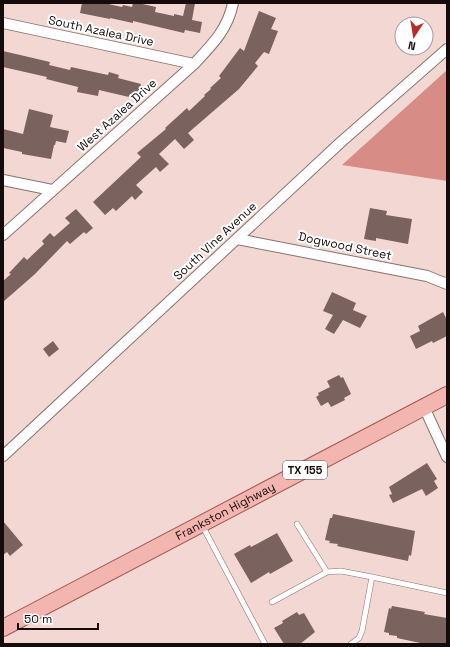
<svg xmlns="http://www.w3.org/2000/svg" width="450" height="647" font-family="'Space Grotesk',sans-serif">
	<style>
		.forest { fill: #d78d86 }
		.building { fill: #7a625f }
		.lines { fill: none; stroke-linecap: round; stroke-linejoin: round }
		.service-casing { stroke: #8b726f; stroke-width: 6 }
		.minor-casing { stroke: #8b726f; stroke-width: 12 }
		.primary-casing { stroke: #a05953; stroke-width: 18 }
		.service { stroke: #fff; stroke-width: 5 }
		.minor { stroke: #fff; stroke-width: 10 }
		.primary { stroke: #f3b5af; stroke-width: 16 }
		.labels { text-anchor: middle; stroke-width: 4; stroke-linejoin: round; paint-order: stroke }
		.shield { fill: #fff; stroke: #5a5454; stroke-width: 1 }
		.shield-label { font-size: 11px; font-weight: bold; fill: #140b0a }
		.street-label { font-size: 12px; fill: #140b0a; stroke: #fff }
	</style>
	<rect width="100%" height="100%" fill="#f3d7d3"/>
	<!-- forest -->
	<path class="forest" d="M 447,70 L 447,181 L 342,165 Z"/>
	<!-- building -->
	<path class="building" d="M 82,3 L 104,3 L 122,7 L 123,5 L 132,7 L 133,3 L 138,3 L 156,7 L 155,12 L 174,16 L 174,14 L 183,16 L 186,3 L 195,3 L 192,20 L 202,22 L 200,33 L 185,30 L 184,33 L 133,21 L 133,23 L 110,18 L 110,19 L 80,13 Z
		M 259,11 L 276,18 L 271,29 L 278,31 L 269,54 L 264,52 L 255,63 L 258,66 L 239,89 L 188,133 L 194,140 L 184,149 L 175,139 L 159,154 L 169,164 L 160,172 L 156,167 L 136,185 L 143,192 L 135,200 L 132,196 L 116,211 L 113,208 L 105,215 L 93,202 L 141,157 L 137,153 L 166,129 L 165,128 L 187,108 L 189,111 L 205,96 L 204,95 L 211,89 L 210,88 L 221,78 L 219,76 L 240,48 L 244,51 Z
		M 3,51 L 50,62 L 49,65 L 70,70 L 71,67 L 108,75 L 109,72 L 119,75 L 118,78 L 141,84 L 139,93 L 137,93 L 137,96 L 130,94 L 129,97 L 99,90 L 98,96 L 77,92 L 78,87 L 46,79 L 47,77 L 3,67 Z
		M 29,109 L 53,115 L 50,127 L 69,131 L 66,143 L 56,141 L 55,145 L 54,145 L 51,159 L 22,154 L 22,152 L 3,148 L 3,129 L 23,134 Z
		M 370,208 L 387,211 L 386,215 L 412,219 L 408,244 L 376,238 L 376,241 L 364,239 Z
		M 76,209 L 93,228 L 86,234 L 84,232 L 70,244 L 67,241 L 35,274 L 3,302 L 3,281 L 11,274 L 9,273 L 24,257 L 27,260 L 44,244 L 42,241 L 50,233 L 54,237 L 70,223 L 65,218 Z
		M 332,292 L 356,303 L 353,310 L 367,316 L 360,328 L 343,320 L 334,334 L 325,329 L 333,315 L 323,311 Z
		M 443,312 L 447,320 L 447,336 L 433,343 L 432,341 L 416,349 L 410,336 L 420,331 L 418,326 Z
		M 53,341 L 59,349 L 49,357 L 43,349 Z
		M 339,375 L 341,378 L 343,377 L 351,394 L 344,398 L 345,400 L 331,407 L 328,402 L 321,406 L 316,397 L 319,395 L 318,393 L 330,387 L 327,381 Z
		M 427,463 L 437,479 L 434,481 L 438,488 L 426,496 L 422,489 L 393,503 L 389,495 L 392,494 L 389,487 Z
		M 333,514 L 415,531 L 411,556 L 409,555 L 408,561 L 337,546 L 338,544 L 329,543 L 330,541 L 325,540 L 330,518 L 332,518 Z
		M 3,521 L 23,545 L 10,556 L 7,552 L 3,555 Z
		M 277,533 L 293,561 L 270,574 L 269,572 L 251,583 L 234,554 L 250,545 L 251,547 Z
		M 392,606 L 425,612 L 424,614 L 447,618 L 447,644 L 425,644 L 397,638 L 397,636 L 389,635 L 389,633 L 384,632 L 389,608 L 391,609 Z
		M 297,612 L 299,615 L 304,613 L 315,632 L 300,644 L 284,644 L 274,628 L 283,623 L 282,621 Z"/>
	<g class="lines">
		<!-- service casing -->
		<g class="service-casing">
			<path id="service" d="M 297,524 L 327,572 L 341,571 L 372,577 L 362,631 L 359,638 L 351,644
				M 202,525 L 265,644
				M 372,577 L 447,593
				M 272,602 L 327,572"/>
		</g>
		<!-- minor casing -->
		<g class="minor-casing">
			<path id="minor" d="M 3,23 L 194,64
				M 3,180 L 52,190
				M 3,235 L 194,64 C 212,45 228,29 233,3
				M 237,239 L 427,276 L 447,284
				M 424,407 L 447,457
				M 3,456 L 341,142 L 447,49"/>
		</g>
		<!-- primary casing -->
		<g class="primary-casing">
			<g id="primary">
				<path id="s1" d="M 3,628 L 447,395"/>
			</g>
		</g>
		<!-- service -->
		<use href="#service" class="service"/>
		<!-- minor -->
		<use href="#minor" class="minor"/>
		<!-- primary -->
		<use href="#primary" class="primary"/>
	</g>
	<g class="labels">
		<!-- shield labels -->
		<rect class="shield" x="283" y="461" width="44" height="18" rx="3"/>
		<g class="shield-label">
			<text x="305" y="474">TX 155</text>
		</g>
		<!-- street labels -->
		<g class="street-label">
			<text transform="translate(101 31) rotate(12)" y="4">South Azalea Drive</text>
			<text transform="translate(117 115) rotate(-42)" y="4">West Azalea Drive</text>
			<text transform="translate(215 241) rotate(-43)" y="4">South Vine Avenue</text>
			<text transform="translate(345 246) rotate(12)" y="4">Dogwood Street</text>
			<text dy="4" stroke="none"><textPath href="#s1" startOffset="251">Frankston Highway</textPath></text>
		</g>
	</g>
	<!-- border -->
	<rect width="450" height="647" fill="none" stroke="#140b0a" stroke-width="8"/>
	<!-- north arrow -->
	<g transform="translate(414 36) rotate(192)"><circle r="19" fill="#ffffff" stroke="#a19d9d"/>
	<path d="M0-3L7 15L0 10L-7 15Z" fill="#b92a2b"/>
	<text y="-6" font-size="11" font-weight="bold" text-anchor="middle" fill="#140b0a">N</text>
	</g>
	<!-- scale -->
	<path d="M18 623v6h80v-6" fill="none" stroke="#140b0a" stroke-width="2"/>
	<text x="24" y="623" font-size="12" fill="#140b0a" stroke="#ffffff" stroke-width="3" paint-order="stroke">50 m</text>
</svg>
